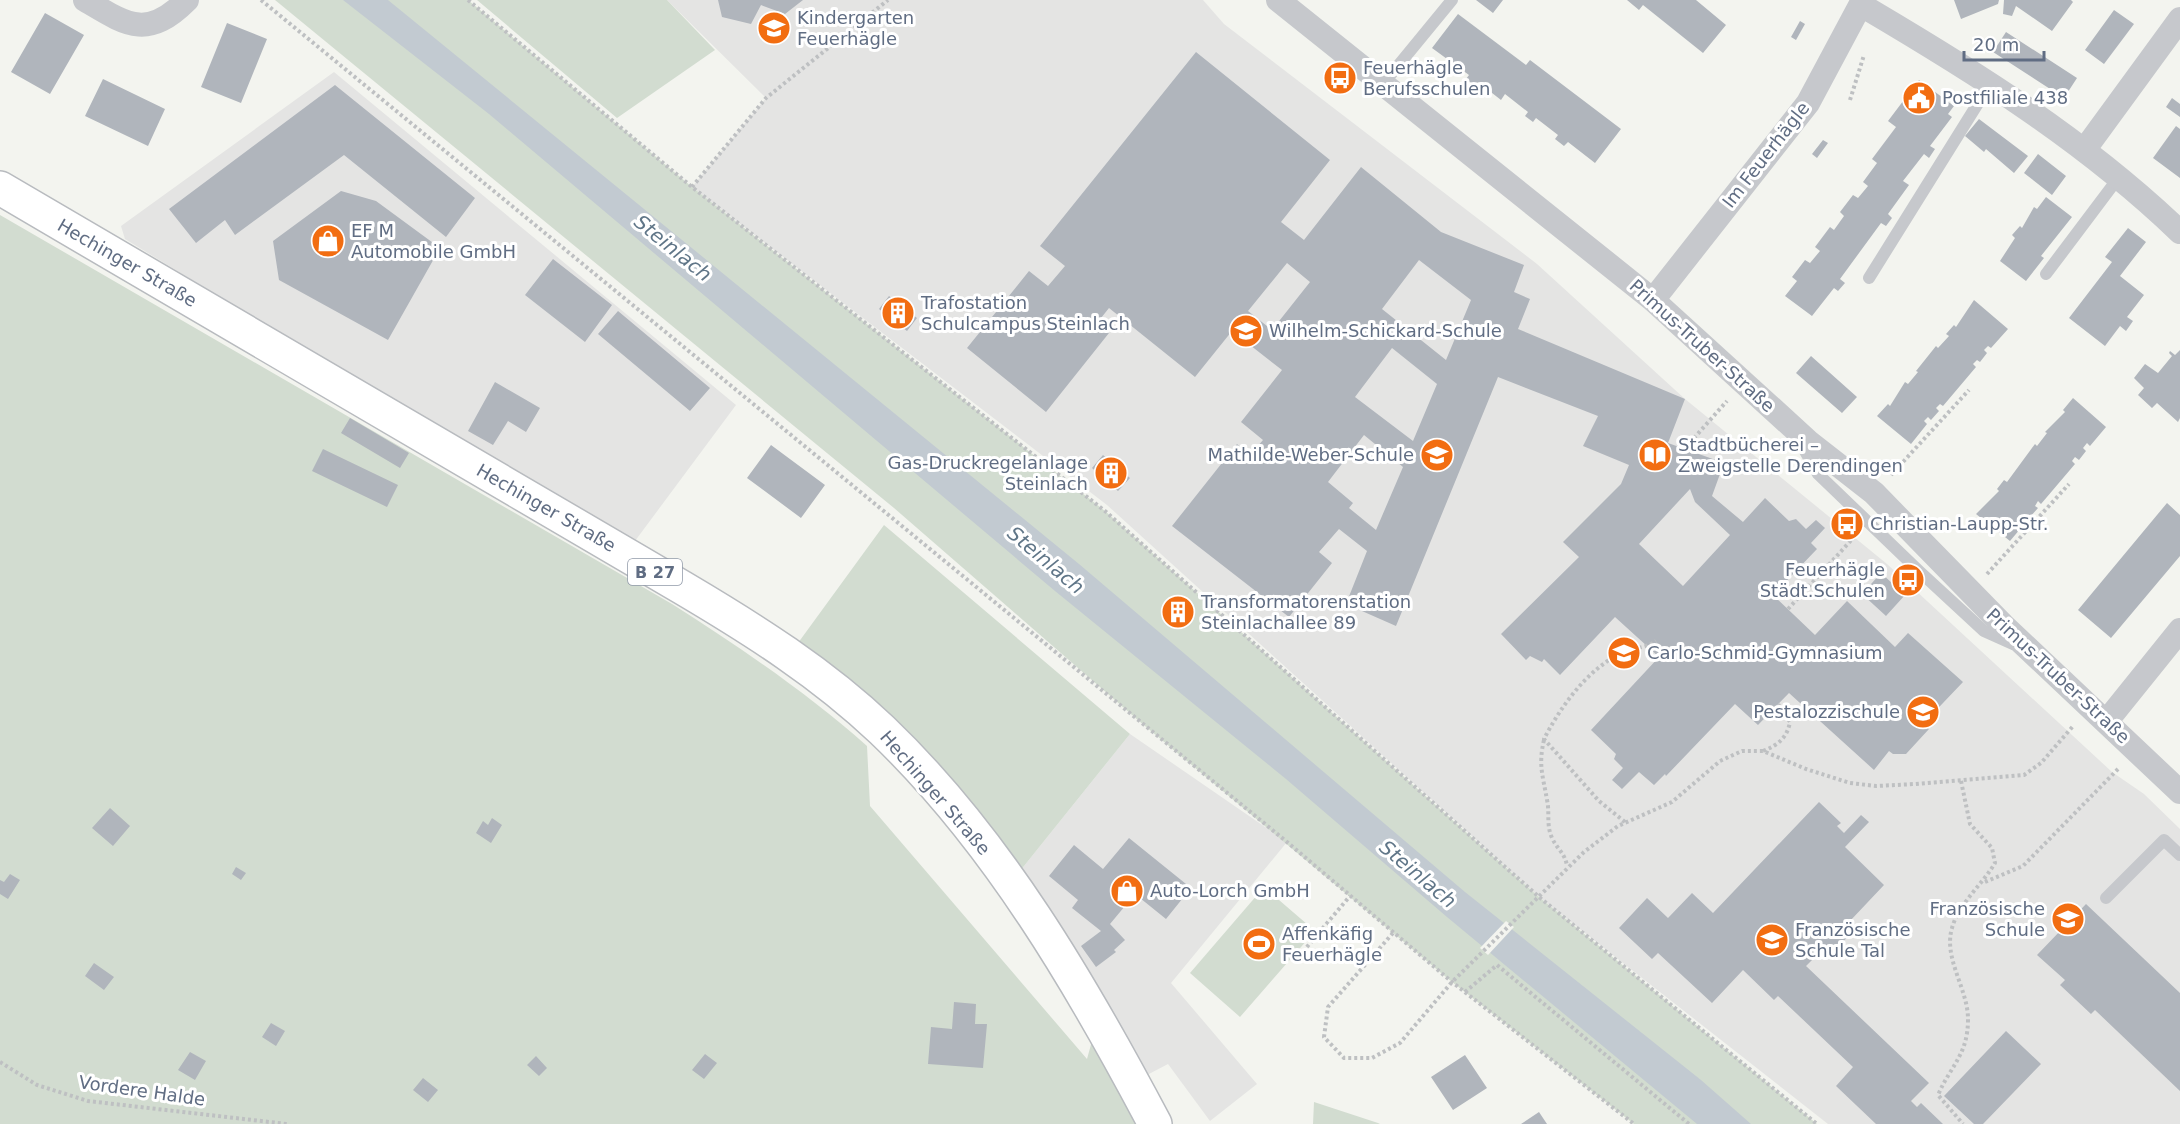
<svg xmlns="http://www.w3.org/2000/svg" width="2180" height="1124" font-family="'DejaVu Sans',sans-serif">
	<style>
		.built { fill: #e4e4e3 }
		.green { fill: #d2dcd0 }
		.water { fill: #c2cad1 }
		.pier { fill: #f3f4ef }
		.building { fill: #b0b5bc; fill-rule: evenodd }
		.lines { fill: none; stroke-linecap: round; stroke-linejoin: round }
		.primary-casing { stroke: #b8bbbf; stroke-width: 36 }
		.path { stroke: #bec0c2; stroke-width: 4; stroke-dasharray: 3 3; stroke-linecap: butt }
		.service { stroke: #c6c8cc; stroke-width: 12 }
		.minor { stroke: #c6c8cc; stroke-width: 24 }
		.primary { stroke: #fff; stroke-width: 33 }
		.labels { text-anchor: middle; stroke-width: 6; stroke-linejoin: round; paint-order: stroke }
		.shield { fill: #fff; stroke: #9099a8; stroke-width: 1.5 }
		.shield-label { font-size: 16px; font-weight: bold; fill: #606d83 }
		.poi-label { font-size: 18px; fill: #606d83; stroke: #fff; text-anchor: start }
		.street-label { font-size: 18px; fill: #606d83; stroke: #fff }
		.water-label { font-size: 20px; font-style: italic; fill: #607688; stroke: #fff }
	</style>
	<rect width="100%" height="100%" fill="#f3f4ef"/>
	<!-- built -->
	<path class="built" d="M 667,0 L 1203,0 L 1224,24 L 1537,264 L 1685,399 L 1887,564 L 2112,772 L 2144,794 L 2180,829 L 2180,1124 L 1828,1124 L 1539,897 L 1107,505 L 692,187 L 766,98 Z
		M 334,72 L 736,405 L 635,541 L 310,352 L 125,239 L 121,226 Z
		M 1130,734 L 1287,842 L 1171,983 L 1257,1084 L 1210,1121 L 1168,1064 L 1147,1075 L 1020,871 Z"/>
	<!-- green -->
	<path class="green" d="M 275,0 L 468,0 L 692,187 L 1105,511 L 1539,897 L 1817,1124 L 1634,1124 L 1452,982 L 1139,721 L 894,508 Z
		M 477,0 L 667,0 L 715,50 L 617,118 Z
		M 0,215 L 672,604 C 741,648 806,692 867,746 L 870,806 L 1087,1059 L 1098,1019 L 1155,1124 L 0,1124 Z
		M 884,525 L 1130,734 L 1020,871 L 798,643 Z
		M 1264,887 L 1315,931 L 1240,1017 L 1190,973 Z
		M 1314,1102 L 1378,1123 L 1380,1124 L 1313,1124 Z"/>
	<!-- water -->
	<path class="water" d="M 343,0 L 388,0 L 1079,564 L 1465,892 L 1701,1080 L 1751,1124 L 1697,1124 L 1447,917 L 1286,779 L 1055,591 L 489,114 Z"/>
	<!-- pier -->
	<path class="pier" d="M 1506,921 L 1514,927 L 1488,955 L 1480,948 Z"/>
	<!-- building -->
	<path class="building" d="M 718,0 L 803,0 L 785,14 L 761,5 L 751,24 L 722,17 Z
		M 1476,0 L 1503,0 L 1493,13 Z
		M 1627,0 L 1696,0 L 1726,25 L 1703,53 L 1643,5 L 1639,10 Z
		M 1954,0 L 1999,0 L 1998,4 L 1961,19 Z
		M 2004,0 L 2071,0 L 2073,2 L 2052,31 L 2016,6 L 2012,16 L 2003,14 Z
		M 2114,10 L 2134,24 L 2104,64 L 2085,50 Z
		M 45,13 L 84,35 L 50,94 L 11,72 Z
		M 1458,14 L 1526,65 L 1530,60 L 1621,129 L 1595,163 L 1568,142 L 1564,146 L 1555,139 L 1558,135 L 1536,118 L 1533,122 L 1525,116 L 1528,112 L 1505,94 L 1501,100 L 1478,82 L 1475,86 L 1466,79 L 1469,75 L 1432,48 Z
		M 1800,21 L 1805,24 L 1796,40 L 1791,37 Z
		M 227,23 L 267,39 L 241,103 L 201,87 Z
		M 2006,32 L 2077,78 L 2064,98 L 1993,52 Z
		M 1196,52 L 1330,160 L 1281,222 L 1304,240 L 1361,167 L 1441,232 L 1524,265 L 1514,292 L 1530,299 L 1518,329 L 1685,399 L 1668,443 L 1724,463 L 1712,496 L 1743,522 L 1765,498 L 1789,521 L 1796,519 L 1806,529 L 1816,520 L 1825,528 L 1811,543 L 1817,549 L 1773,595 L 1815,635 L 1847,601 L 1895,647 L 1908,633 L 1963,682 L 1923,724 L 1929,729 L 1906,754 L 1893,754 L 1889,751 L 1874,770 L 1789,693 L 1758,725 L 1735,704 L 1666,776 L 1665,774 L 1654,785 L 1639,772 L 1622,789 L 1612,780 L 1623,768 L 1614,759 L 1616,754 L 1591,730 L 1659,657 L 1615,617 L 1560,675 L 1544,659 L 1542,662 L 1530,656 L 1526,660 L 1501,634 L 1579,557 L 1563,542 L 1621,484 L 1629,465 L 1583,446 L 1598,416 L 1498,377 L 1396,626 L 1346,604 L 1367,551 L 1339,529 L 1319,552 L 1332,563 L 1289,617 L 1172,526 L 1237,444 L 1250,455 L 1263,440 L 1241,422 L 1282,370 L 1232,331 L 1195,377 L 1109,308 L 1097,323 L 1109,333 L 1046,412 L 967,348 L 1029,271 L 1048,286 L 1065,266 L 1040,246 ZM 1419,260 L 1471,300 L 1446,360 L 1382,309 ZM 1287,263 L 1310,282 L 1272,330 L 1248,311 ZM 1392,348 L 1437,384 L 1413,441 L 1355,397 ZM 1364,435 L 1403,467 L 1376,530 L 1349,508 L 1353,503 L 1328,482 ZM 1690,489 L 1695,502 L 1730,535 L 1683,586 L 1639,544 Z
		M 103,79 L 165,109 L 148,146 L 85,116 Z
		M 1919,80 L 1954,106 L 1948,114 L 1952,117 L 1930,146 L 1935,149 L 1929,158 L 1924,154 L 1903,181 L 1909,185 L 1888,214 L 1892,218 L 1886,226 L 1881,223 L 1840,279 L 1845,283 L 1838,291 L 1834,288 L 1812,316 L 1785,296 L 1797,281 L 1792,277 L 1805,260 L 1810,263 L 1820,251 L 1815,247 L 1830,227 L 1834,230 L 1844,216 L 1840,212 L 1853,195 L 1858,198 L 1868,186 L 1863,182 L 1877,163 L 1872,159 L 1896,127 L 1888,121 Z
		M 335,85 L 475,198 L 446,237 L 344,155 L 235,235 L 225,220 L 196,243 L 169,209 Z
		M 2172,98 L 2180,104 L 2180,117 L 2166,107 Z
		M 1979,119 L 2028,156 L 2014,173 L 1986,149 L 1984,152 L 1965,136 Z
		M 2176,126 L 2180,129 L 2180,178 L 2153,158 Z
		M 1823,140 L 1828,143 L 1817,158 L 1812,154 Z
		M 2038,154 L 2066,176 L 2052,195 L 2024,173 Z
		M 341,191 L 376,201 L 440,248 L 388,340 L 279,280 L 273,241 Z
		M 2046,197 L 2072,217 L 2041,256 L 2044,258 L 2026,281 L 2000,261 L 2015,238 L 2012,235 L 2020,226 L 2022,228 L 2034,207 L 2037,209 Z
		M 2128,228 L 2146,242 L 2120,276 L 2144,295 L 2127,317 L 2133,321 L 2126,331 L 2120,326 L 2105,346 L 2069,318 L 2112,262 L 2105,257 Z
		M 553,259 L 612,305 L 585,342 L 525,295 Z
		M 889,296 L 917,318 L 907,331 L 879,309 Z
		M 1974,300 L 2008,329 L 1991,348 L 1988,346 L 1984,350 L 1987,353 L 1980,362 L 1977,360 L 1973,364 L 1976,367 L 1943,406 L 1940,404 L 1936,408 L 1939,411 L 1931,420 L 1928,417 L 1924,421 L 1927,424 L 1911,444 L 1877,416 L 1888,404 L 1890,406 L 1905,382 L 1908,384 L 1918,372 L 1916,371 L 1936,346 L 1938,348 L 1949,336 L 1946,334 L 1954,325 L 1956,327 Z
		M 618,311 L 710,388 L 690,411 L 598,334 Z
		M 2180,350 L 2180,418 L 2178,422 L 2157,403 L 2152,408 L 2138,395 L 2144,388 L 2134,378 L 2145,364 L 2158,373 L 2172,356 L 2169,353 L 2170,351 L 2175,355 Z
		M 1811,356 L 1857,397 L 1842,413 L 1796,373 Z
		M 495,382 L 540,408 L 526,432 L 508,421 L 493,445 L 468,431 Z
		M 2073,398 L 2106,427 L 2090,446 L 2087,443 L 2083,448 L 2086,451 L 2079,460 L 2075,457 L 2072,461 L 2075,464 L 2041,504 L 2038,501 L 2035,506 L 2038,508 L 2030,517 L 2027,515 L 2023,519 L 2026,522 L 2010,541 L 1976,514 L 1999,491 L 1997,489 L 2004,480 L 2007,482 L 2035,444 L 2037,446 L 2047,433 L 2045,432 L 2065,412 L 2063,410 Z
		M 350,418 L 409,453 L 400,468 L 341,433 Z
		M 771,445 L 825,485 L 801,518 L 747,478 Z
		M 323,449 L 398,485 L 387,507 L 312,471 Z
		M 1103,455 L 1130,478 L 1118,491 L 1092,468 Z
		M 2167,503 L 2180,515 L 2180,556 L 2111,638 L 2078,610 Z
		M 1881,573 L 1905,595 L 1886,616 L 1862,594 Z
		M 1176,597 L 1192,612 L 1180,626 L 1164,611 Z
		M 1819,802 L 1841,823 L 1837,826 L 1844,833 L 1861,815 L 1869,822 L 1845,847 L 1884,885 L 1850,921 L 1857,927 L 1826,960 L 1819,953 L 1806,966 L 1929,1083 L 1911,1101 L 1917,1107 L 1921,1103 L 1943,1124 L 1876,1124 L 1836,1086 L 1853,1067 L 1778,996 L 1774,1000 L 1743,970 L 1712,1003 L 1658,953 L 1652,959 L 1619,928 L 1647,898 L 1668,918 L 1692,893 L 1713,913 Z
		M 110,808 L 130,826 L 113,846 L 92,828 Z
		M 492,818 L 502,825 L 491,843 L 476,833 L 483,821 L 488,825 Z
		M 1129,838 L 1191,888 L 1166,919 L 1135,894 L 1110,924 L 1125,940 L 1114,950 L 1116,952 L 1096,967 L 1081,946 L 1101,931 L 1072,908 L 1078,900 L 1049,876 L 1074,845 L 1103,869 Z
		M 236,867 L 246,873 L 241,880 L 232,874 Z
		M 10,874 L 20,880 L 8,899 L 0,894 L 0,880 L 4,882 Z
		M 2086,904 L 2180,993 L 2180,1091 L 2095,1010 L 2091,1014 L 2060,985 L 2065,980 L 2037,955 Z
		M 94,963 L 114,977 L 104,990 L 85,976 Z
		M 954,1002 L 976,1004 L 975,1024 L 987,1024 L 983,1068 L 928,1064 L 931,1027 L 952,1029 Z
		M 271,1023 L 285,1031 L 276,1046 L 262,1037 Z
		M 2006,1031 L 2041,1064 L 1983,1124 L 1974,1124 L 1944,1096 Z
		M 190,1052 L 206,1061 L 195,1080 L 178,1070 Z
		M 705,1054 L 717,1063 L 704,1079 L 692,1070 Z
		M 1465,1055 L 1487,1088 L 1453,1110 L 1431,1077 Z
		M 536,1056 L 547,1068 L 539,1076 L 527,1065 Z
		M 423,1078 L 438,1090 L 428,1102 L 413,1090 Z
		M 1539,1112 L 1547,1124 L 1521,1124 Z"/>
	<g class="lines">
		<!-- primary casing -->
		<g class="primary-casing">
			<path id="primary" d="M 0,188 L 683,588 C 754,630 822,673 882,730 C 997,840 1081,984 1155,1124"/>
		</g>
		<!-- path -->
		<path class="path" d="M 261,0 L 1287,842 L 1452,982 L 1634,1124
			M 468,0 L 692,187 L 1105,511 L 1539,897 L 1817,1124
			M 1850,100 L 1864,55
			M 692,187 L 766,98 L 888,0
			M 1686,447 L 1727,401
			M 1891,475 L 1969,390
			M 1987,574 L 2069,484
			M 1788,609 L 1856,535
			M 1544,740 C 1538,765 1543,776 1547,800 C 1550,813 1546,825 1552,838 C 1557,849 1565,853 1567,866
			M 1763,751 C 1778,745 1787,738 1790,722 L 1778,704
			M 1961,781 L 1970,824 L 1992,848 L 1995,863 C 1982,885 1959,903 1952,928 C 1943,958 1968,989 1968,1019 C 1968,1055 1951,1065 1938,1095 L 1963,1124
			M 1625,822 L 1599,801 L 1544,739 C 1561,706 1587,670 1621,653 C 1633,648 1646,648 1656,641
			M 1985,882 L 2023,866 L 2119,768
			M 1393,933 L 1328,1007 L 1324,1037 L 1344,1058 L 1372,1058 L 1400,1043 L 1452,982 L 1584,852 L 1618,826 L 1672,802 L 1720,761 L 1742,751 L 1763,751 L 1806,769 L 1850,783 L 1876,786 L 1915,784 L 2024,775 L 2041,763 L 2074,725
			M 1291,957 L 1295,961 L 1350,896
			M 1465,992 L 1497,965 L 1689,1124
			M 0,1062 L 37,1085 L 88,1101 L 287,1124"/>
		<!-- service -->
		<path class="service" d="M 1383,84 L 1452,0
			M 2046,274 L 2119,177
			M 1869,278 L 1990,84
			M 1801,444 L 1818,474 L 1919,571 L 1984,631 L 2013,644
			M 2106,898 L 2164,840 L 2180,855"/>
		<!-- minor -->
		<path class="minor" d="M 85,0 C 127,25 147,40 187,0
			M 1278,0 L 1653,300 L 1810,443 L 1874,493 L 2003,625 L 2180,792
			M 1861,5 C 1975,72 2084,140 2180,232
			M 2085,149 L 2180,19
			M 1653,300 L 1808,103 L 1863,0
			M 2106,722 L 2180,630"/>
		<!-- primary -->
		<use href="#primary" class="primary"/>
	</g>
	<!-- icons -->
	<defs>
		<g id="school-disc" transform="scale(1.725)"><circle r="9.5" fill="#f26d11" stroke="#fff"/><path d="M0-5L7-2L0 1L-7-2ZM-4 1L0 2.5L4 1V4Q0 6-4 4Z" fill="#fff"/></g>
		<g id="bus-disc" transform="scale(1.725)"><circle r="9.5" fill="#f26d11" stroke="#fff"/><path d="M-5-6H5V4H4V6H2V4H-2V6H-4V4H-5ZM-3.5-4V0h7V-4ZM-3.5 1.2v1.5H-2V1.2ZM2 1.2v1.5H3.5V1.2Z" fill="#fff"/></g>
		<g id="civic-disc" transform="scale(1.725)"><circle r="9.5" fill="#f26d11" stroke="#fff"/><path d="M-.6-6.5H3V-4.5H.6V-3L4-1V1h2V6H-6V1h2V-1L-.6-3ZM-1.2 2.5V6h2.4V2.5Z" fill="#fff"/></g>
		<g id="shop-disc" transform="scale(1.725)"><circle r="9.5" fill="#f26d11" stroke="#fff"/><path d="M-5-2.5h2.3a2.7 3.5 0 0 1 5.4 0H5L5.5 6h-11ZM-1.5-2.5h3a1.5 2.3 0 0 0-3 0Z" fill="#fff"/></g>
		<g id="building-disc" transform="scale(1.725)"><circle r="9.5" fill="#f26d11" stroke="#fff"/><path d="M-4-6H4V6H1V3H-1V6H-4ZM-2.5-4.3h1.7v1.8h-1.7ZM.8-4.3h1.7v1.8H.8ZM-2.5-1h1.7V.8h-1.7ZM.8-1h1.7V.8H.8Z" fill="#fff"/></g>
		<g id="library-disc" transform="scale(1.725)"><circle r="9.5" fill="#f26d11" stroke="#fff"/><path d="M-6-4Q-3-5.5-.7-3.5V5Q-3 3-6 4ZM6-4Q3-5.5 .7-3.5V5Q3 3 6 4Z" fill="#fff"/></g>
		<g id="stadium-disc" transform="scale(1.725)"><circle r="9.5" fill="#f26d11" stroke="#fff"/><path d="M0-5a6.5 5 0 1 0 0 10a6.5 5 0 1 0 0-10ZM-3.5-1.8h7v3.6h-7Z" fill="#fff"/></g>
	</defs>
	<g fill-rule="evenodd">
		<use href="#school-disc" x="774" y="28"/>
		<use href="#bus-disc" x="1340" y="78"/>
		<use href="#civic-disc" x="1919" y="98"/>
		<use href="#shop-disc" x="328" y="241"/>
		<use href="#building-disc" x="898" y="313"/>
		<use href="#school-disc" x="1246" y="331"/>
		<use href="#school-disc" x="1437" y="455"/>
		<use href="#library-disc" x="1655" y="455"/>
		<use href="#building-disc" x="1111" y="473"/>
		<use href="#bus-disc" x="1847" y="524"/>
		<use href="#bus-disc" x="1908" y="580"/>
		<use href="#building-disc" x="1178" y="612"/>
		<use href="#school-disc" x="1624" y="653"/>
		<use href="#school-disc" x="1923" y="712"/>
		<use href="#shop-disc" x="1127" y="891"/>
		<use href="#school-disc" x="2068" y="919"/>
		<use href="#school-disc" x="1772" y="940"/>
		<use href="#stadium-disc" x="1259" y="944"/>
	</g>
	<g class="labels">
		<!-- shield labels -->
		<rect class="shield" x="628" y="559" width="54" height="26" rx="4.5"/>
		<g class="shield-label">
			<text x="655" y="578">B 27</text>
		</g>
		<!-- poi labels -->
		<g class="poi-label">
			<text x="797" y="24">Kindergarten<tspan x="797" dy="21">Feuerhägle</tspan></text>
			<text x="1363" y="74">Feuerhägle<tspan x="1363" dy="21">Berufsschulen</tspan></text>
			<text x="1942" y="104">Postfiliale 438</text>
			<text x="351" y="237">EF M<tspan x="351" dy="21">Automobile GmbH</tspan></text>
			<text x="921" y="309">Trafostation<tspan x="921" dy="21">Schulcampus Steinlach</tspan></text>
			<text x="1269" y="337">Wilhelm-Schickard-Schule</text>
			<text x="1678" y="451">Stadtbücherei –<tspan x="1678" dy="21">Zweigstelle Derendingen</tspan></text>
			<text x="1414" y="461" text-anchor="end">Mathilde-Weber-Schule</text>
			<text x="1088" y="469" text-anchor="end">Gas-Druckregelanlage<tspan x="1088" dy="21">Steinlach</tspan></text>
			<text x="1870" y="530">Christian-Laupp-Str.</text>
			<text x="1885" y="576" text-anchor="end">Feuerhägle<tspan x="1885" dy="21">Städt.Schulen</tspan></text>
			<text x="1201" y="608">Transformatorenstation<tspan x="1201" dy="21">Steinlachallee 89</tspan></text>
			<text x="1647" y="659">Carlo-Schmid-Gymnasium</text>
			<text x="1900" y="718" text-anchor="end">Pestalozzischule</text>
			<text x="1150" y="897">Auto-Lorch GmbH</text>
			<text x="2045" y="915" text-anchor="end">Französische<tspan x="2045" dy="21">Schule</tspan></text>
			<text x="1795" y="936">Französische<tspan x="1795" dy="21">Schule Tal</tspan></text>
			<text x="1282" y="940">Affenkäfig<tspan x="1282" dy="21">Feuerhägle</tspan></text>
		</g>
		<!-- street labels -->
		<g class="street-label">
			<text transform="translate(1766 155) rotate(-52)" y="6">Im Feuerhägle</text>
			<text transform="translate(127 263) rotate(30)" y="6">Hechinger Straße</text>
			<text transform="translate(1702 346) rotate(42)" y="6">Primus-Truber-Straße</text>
			<text transform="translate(546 508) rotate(30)" y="6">Hechinger Straße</text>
			<text transform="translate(2058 676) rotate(43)" y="6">Primus-Truber-Straße</text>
			<text transform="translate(935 793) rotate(49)" y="6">Hechinger Straße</text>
			<text transform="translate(142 1091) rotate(8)" y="6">Vordere Halde</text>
		</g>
		<!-- water labels -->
		<g class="water-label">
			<text transform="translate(673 248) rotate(39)" y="7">Steinlach</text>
			<text transform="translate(1046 560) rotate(40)" y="7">Steinlach</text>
			<text transform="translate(1418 874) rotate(40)" y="7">Steinlach</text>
		</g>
	</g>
	<!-- scale -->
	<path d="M1964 51v9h80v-9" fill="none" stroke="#606d83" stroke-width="3"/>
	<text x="1973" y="51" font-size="18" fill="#606d83" stroke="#ffffff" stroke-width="4.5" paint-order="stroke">20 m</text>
</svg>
